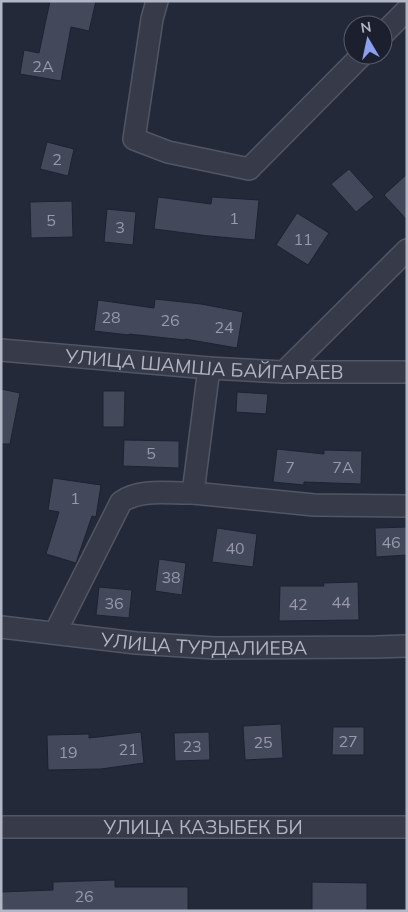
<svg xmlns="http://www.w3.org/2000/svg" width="408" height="912" font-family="Mulish,sans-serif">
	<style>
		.building { fill: #43485a; stroke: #1e2230 }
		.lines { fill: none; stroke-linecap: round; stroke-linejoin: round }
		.minor-casing { stroke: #525664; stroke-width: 24 }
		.minor { stroke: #373b49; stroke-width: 21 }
		.labels { text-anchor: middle; stroke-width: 4; stroke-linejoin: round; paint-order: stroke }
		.number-label { font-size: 16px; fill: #969aaa }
		.street-label { font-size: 19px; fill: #b2b6c5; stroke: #1c202e }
	</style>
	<rect width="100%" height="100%" fill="#232939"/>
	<!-- building -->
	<path class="building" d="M 50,1 L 96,1 L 89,31 L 71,27 L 61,81 L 20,74 L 24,50 L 39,53 Z
		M 47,142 L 74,149 L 68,176 L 40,169 Z
		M 349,169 L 374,197 L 356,212 L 331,184 Z
		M 407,174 L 407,220 L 384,195 Z
		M 158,197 L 211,204 L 212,197 L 259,200 L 255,240 L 209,236 L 154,229 Z
		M 72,201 L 73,237 L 31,238 L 30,202 Z
		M 107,209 L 136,212 L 133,245 L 104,242 Z
		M 297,213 L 329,233 L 308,265 L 276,245 Z
		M 155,299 L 201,304 L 243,312 L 237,348 L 185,339 L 185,340 L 129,334 L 129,335 L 94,331 L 98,300 L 154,308 Z
		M 1,389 L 20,393 L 10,444 L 1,444 Z
		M 103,391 L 125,391 L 124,427 L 103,427 Z
		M 237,392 L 268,394 L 266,414 L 236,412 Z
		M 124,440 L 179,441 L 179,468 L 123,466 Z
		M 277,449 L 324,454 L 324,450 L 362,451 L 361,484 L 304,482 L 304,485 L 273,482 Z
		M 53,478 L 101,485 L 96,517 L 92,516 L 76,563 L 46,554 L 59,512 L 48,510 Z
		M 407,527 L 407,555 L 376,557 L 375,528 Z
		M 217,528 L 257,534 L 253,567 L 212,562 Z
		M 159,559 L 186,563 L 182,595 L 155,591 Z
		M 358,582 L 359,620 L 279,621 L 280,586 L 324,586 L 323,583 Z
		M 99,587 L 132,590 L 129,618 L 96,615 Z
		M 281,724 L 283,758 L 245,760 L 243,726 Z
		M 333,727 L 364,727 L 364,755 L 332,755 Z
		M 141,732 L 144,763 L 101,769 L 48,770 L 47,735 L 89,734 L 89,738 Z
		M 209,732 L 210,760 L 175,761 L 174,733 Z
		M 115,880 L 115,887 L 188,887 L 188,911 L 1,911 L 1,892 L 53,890 L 53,882 Z
		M 312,882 L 367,883 L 367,911 L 312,911 Z"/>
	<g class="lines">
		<!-- minor casing -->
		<g class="minor-casing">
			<g id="minor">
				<path d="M 157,1 L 152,19 L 134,139 L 168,152 L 249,169 L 362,55"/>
				<path d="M 383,34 L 407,10"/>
				<path id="s1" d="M 1,350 L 209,368 L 284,372 L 407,372"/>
				<path d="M 284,372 L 407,250"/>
				<path d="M 193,493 L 314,505 L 407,506"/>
				<path id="s2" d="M 1,627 L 136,643 L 214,648 L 376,647 L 407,646"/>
				<path d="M 55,633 L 121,502 C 141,488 170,494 193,493 L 209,368"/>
				<path id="s3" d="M 1,827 L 407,827"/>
			</g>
		</g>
		<!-- minor -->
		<use href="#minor" class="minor"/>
	</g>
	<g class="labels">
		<!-- number labels -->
		<g class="number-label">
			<text x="43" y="72">2А</text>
			<text x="57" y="165">2</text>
			<text x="234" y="224">1</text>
			<text x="51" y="226">5</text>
			<text x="120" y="233">3</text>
			<text x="303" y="245">11</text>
			<text x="111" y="323">28</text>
			<text x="170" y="326">26</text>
			<text x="224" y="333">24</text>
			<text x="151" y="459">5</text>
			<text x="290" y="473">7</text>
			<text x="343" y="473">7А</text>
			<text x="75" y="504">1</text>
			<text x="391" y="548">46</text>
			<text x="235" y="554">40</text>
			<text x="171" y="583">38</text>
			<text x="341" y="608">44</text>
			<text x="114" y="609">36</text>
			<text x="298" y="610">42</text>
			<text x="348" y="747">27</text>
			<text x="263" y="748">25</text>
			<text x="192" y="752">23</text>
			<text x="128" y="755">21</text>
			<text x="68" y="758">19</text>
			<text x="84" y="902">26</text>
		</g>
		<!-- street labels -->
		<g class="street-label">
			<text dy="7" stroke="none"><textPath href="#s1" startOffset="204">УЛИЦА ШАМША БАЙГАРАЕВ</textPath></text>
			<text dy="7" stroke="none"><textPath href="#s2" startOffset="204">УЛИЦА ТУРДАЛИЕВА</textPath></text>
			<text dy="7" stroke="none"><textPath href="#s3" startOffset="202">УЛИЦА КАЗЫБЕК БИ</textPath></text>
		</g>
	</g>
	<!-- border -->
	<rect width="408" height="912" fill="none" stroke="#b2b6c5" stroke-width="5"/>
	<!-- north arrow -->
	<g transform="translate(368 40) rotate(351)"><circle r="24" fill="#1c202e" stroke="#585c6a"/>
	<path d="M0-4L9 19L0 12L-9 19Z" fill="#8ca0f0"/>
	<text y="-8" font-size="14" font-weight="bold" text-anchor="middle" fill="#b2b6c5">N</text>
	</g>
</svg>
